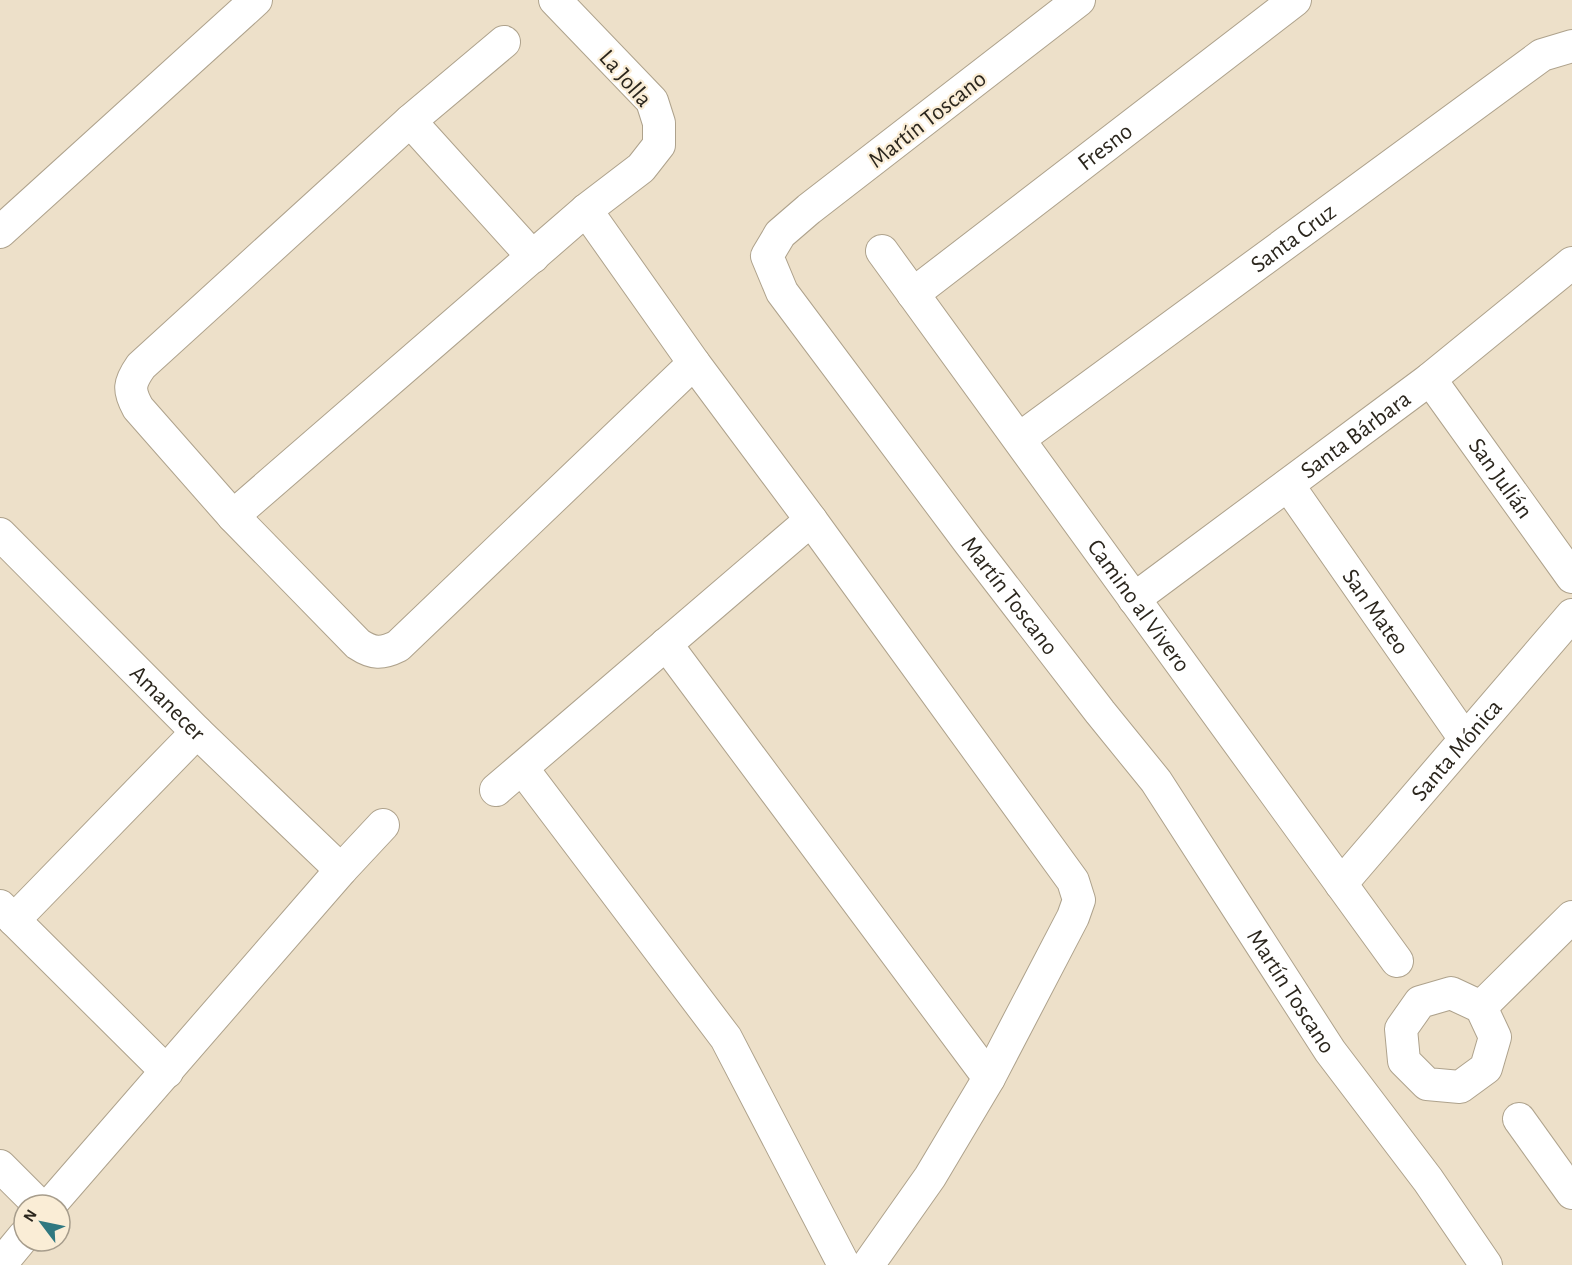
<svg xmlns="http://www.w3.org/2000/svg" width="1572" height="1265" font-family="'Alegreya Sans',sans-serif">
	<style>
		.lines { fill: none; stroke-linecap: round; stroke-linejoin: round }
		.minor-casing { stroke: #aea28c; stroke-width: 34 }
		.minor { stroke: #fff; stroke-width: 32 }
		.labels { text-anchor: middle; stroke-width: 4.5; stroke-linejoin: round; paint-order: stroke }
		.street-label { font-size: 24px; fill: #2b261d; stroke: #faedd6 }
	</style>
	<rect width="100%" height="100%" fill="#ede0c9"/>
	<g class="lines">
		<!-- minor casing -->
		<g class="minor-casing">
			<g id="minor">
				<path id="s1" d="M 1079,0 L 809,209 L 780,234 L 767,256 L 782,292 L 969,542 L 1100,712 L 1156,781 L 1330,1051 L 1428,1180 L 1486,1265"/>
				<path d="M 504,42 L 410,121 L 141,366 C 129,383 128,390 138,408 L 233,516 L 358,644 C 373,654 382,654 398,646 L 694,363 L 586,210"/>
				<path d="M 410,121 L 533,257"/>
				<path d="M 0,232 L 256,0"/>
				<path id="s2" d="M 882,251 L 1397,961"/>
				<path id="s3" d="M 913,294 L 1295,0"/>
				<path d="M 694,363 L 811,520 L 1073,881 L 1079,900 L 1073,917 L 989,1078 L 930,1177 L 868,1265"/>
				<path id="s4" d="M 1430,379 L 1572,577"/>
				<path id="s5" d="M 1019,439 L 1542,55 L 1572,46"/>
				<path id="s6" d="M 1288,485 L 1465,739"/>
				<path d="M 233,516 L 586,210 L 641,168 L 659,145 L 659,123 L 652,101 L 555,0"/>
				<path id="s7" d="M 0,534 L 197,732 L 341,870"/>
				<path id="s8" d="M 1134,599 L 1430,379 L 1572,263"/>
				<path d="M 666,644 L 989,1078"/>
				<path d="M 522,768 L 726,1038 L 844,1265"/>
				<path d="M 496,790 L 811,520"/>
				<path id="s9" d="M 1341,884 L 1572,615"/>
				<path d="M 0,906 L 167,1072"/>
				<path d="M 14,920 L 197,732"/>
				<path d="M 1451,993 L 1481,1007 L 1495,1037 L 1486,1068 L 1460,1087 L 1427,1084 L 1404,1061 L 1401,1029 L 1420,1002 Z"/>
				<path d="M 1481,1007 L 1572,917"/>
				<path d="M 1519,1119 L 1572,1193"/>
				<path d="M 0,1166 L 39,1205"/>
				<path d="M 50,1205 L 341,870 L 383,825"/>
				<path d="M 0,1265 L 24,1236"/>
			</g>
		</g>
		<!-- minor -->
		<use href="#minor" class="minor"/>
	</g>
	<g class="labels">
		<!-- street labels -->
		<g class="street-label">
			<text transform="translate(626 78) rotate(49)" y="8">La Jolla</text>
			<text transform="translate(927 119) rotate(-38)" y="8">Martín Toscano</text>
			<text dy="8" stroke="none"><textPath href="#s3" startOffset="242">Fresno</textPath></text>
			<text dy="8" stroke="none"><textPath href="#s5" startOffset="340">Santa Cruz</textPath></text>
			<text dy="8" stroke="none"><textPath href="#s8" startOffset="276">Santa Bárbara</textPath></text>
			<text dy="8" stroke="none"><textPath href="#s4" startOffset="122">San Julián</textPath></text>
			<text dy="8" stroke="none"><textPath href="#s1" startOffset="824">Martín Toscano</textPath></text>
			<text dy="8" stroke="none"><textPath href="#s2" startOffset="438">Camino al Vivero</textPath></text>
			<text dy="8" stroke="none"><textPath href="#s6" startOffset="154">San Mateo</textPath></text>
			<text dy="8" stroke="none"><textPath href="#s7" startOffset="238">Amanecer</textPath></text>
			<text dy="8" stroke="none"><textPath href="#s9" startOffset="177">Santa Mónica</textPath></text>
			<text dy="8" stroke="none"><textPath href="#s1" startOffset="1310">Martín Toscano</textPath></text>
		</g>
	</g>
	<!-- north arrow -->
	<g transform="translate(42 1223) rotate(302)"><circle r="28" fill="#faedd6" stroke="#a79d8c" stroke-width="1.5"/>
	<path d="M0-4.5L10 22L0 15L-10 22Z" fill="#307880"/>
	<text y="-9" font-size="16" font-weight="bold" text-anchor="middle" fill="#2b261d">N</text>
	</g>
</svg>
